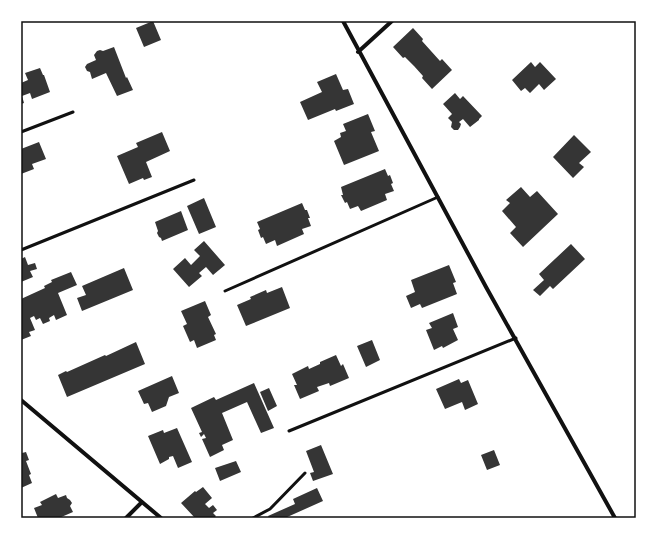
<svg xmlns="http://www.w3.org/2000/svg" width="657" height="539" font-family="'IBM Plex Sans',sans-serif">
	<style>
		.building { fill: #353535 }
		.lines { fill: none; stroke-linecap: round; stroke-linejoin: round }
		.service { stroke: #111; stroke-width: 3 }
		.minor { stroke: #111; stroke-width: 4 }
		.neatline { fill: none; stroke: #111; stroke-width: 1.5 }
	</style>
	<rect width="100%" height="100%" fill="#fff"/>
	<!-- building -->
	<path class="building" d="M 153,21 L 161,40 L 144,47 L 136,28 Z
		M 413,28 L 423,39 L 422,41 L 440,61 L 442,59 L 452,70 L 432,89 L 422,78 L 423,76 L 414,66 L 405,57 L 403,58 L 393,47 Z
		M 114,47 L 126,78 L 127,77 L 133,90 L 117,96 L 106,73 L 92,79 L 90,72 L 87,71 L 85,67 L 87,64 L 96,60 L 94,55 L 97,51 L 100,50 L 103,51 Z
		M 531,62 L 535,67 L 540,62 L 556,79 L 544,90 L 539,84 L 530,93 L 525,88 L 521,91 L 512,80 Z
		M 40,68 L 43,75 L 44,75 L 50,92 L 32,99 L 30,93 L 22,96 L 24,103 L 21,104 L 21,83 L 28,80 L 25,73 Z
		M 336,74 L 343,90 L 348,89 L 354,104 L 336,111 L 335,109 L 308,120 L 300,102 L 322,92 L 317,82 Z
		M 455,93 L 460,99 L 463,96 L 482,116 L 479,119 L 479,120 L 470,127 L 463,119 L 459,122 L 461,124 L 460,127 L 458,130 L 454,130 L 451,127 L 452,122 L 448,118 L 452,114 L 443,104 Z
		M 368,114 L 375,131 L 371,132 L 379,151 L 344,165 L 334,141 L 341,137 L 340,133 L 346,131 L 343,124 Z
		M 162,132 L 170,151 L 146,162 L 152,177 L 144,180 L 143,178 L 129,184 L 117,156 L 138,147 L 136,143 Z
		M 574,135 L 591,152 L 579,163 L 584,167 L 573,178 L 553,157 Z
		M 39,142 L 46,159 L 32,164 L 34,169 L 21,174 L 21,149 Z
		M 385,169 L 388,176 L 390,175 L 393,183 L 391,184 L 394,191 L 385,194 L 387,200 L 361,211 L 358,206 L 350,209 L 347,202 L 345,203 L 341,195 L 343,195 L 341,187 Z
		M 521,187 L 530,197 L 537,191 L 558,214 L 523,247 L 510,233 L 516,227 L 502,211 L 510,203 L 506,200 Z
		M 204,198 L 216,227 L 199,234 L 187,206 Z
		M 302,203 L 305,210 L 307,210 L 310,218 L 308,218 L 311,226 L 302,229 L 304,234 L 277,246 L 275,240 L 266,244 L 263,237 L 261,238 L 258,230 L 260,229 L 257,222 Z
		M 181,211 L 188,230 L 162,241 L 161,238 L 159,237 L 157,233 L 158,231 L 155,222 Z
		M 204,241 L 225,265 L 213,275 L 206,267 L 199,273 L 202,276 L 189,287 L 173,269 L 185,258 L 191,265 L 200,256 L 194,250 Z
		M 571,244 L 585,259 L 553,289 L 550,286 L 540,296 L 533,290 L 544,280 L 539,274 Z
		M 25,257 L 28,265 L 35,263 L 37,269 L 30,271 L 33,277 L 21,282 L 21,259 Z
		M 449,265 L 456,282 L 453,283 L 457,294 L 422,308 L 420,304 L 411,308 L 406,296 L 415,292 L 411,280 Z
		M 124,268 L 133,290 L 82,311 L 77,298 L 86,295 L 82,286 Z
		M 71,272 L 77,285 L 58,293 L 67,315 L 56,320 L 54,315 L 49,318 L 50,321 L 43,324 L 40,318 L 36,320 L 34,316 L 30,318 L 35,330 L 29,332 L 31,336 L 21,340 L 21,299 L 45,288 L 44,286 L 52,282 L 51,280 Z
		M 282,287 L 290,308 L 246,326 L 237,305 L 251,299 L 250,297 L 266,290 L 267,293 Z
		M 205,301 L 211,315 L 208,317 L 216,334 L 214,335 L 216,340 L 197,348 L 194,340 L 190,342 L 183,326 L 187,324 L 181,311 Z
		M 453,313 L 458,327 L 453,329 L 458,340 L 443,348 L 442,346 L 434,350 L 426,330 L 432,328 L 429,323 Z
		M 372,340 L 380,360 L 366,367 L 357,346 Z
		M 136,342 L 145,364 L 67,397 L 58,375 L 66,371 L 67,372 L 105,355 L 106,356 Z
		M 336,355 L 341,366 L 343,364 L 349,378 L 330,386 L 329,383 L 317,387 L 319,391 L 300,399 L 294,385 L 297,385 L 292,374 L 308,366 L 309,369 L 320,364 L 320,362 Z
		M 172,376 L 179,393 L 169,397 L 166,406 L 152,412 L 148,403 L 144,404 L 138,391 Z
		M 459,379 L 461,383 L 468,380 L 478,404 L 465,410 L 462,402 L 445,409 L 436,389 Z
		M 254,383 L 274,428 L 261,433 L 247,402 L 222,413 L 233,440 L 222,445 L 224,450 L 210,457 L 202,439 L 206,438 L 204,434 L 201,437 L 199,433 L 202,432 L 191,408 L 214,397 L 216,400 Z
		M 269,388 L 277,406 L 268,411 L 260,392 Z
		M 177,428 L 192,462 L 178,468 L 173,456 L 169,457 L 169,459 L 160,464 L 148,436 L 163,430 L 164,433 Z
		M 321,445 L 333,474 L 313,481 L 310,473 L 314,472 L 306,451 Z
		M 21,450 L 22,453 L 26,452 L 29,460 L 26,461 L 31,474 L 29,475 L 32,483 L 21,488 Z
		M 494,450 L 500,465 L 487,470 L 481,455 Z
		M 236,461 L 241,472 L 220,481 L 215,468 Z
		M 203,487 L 212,498 L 205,504 L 209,508 L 213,505 L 217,510 L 213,513 L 216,516 L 214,518 L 195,518 L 181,503 L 195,491 L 196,492 Z
		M 317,488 L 323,501 L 285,518 L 269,518 L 268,516 L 295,504 L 293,499 Z
		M 56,494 L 58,498 L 66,495 L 67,498 L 70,500 L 72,503 L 70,506 L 73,512 L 59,518 L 38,518 L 34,508 L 42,505 L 40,502 Z"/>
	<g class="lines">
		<!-- service -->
		<path class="service" d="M 21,132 L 73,112
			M 21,250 L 194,180
			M 225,291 L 438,197
			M 289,431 L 516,338
			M 253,518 L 270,509 L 305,473"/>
		<!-- minor -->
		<path class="minor" d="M 343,21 L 486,287 L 615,518
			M 358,52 L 392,21
			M 21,400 L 161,518
			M 126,518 L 142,502"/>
	</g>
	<!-- border -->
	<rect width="657" height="539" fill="none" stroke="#ffffff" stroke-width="44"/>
	<rect x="22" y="22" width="613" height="495" class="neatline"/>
</svg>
